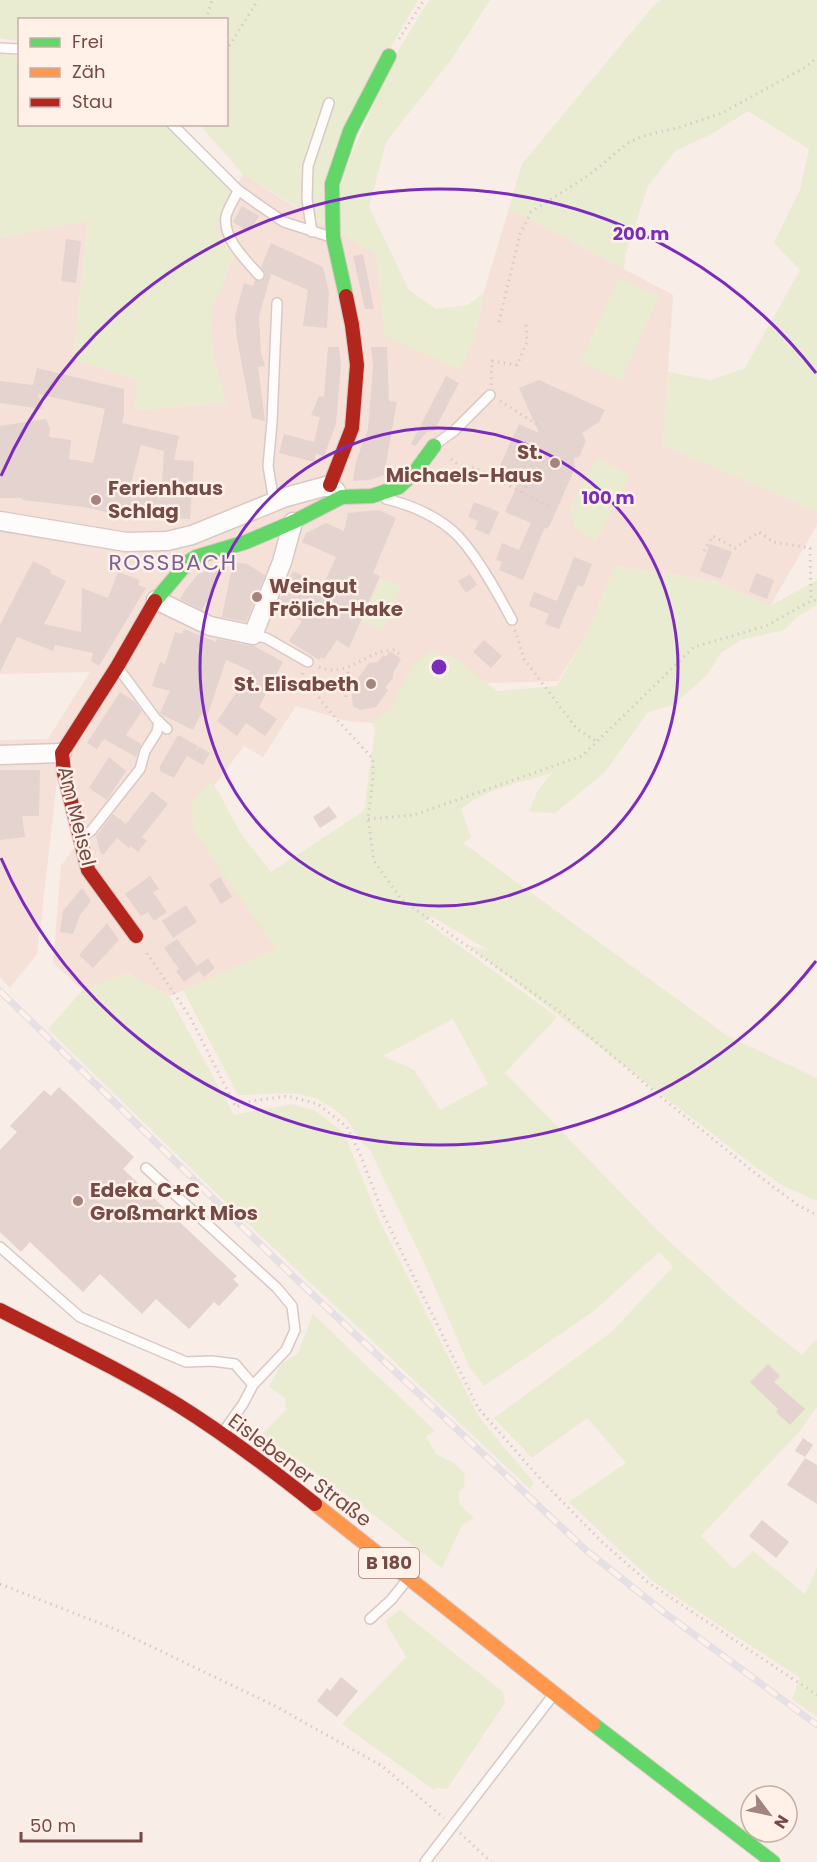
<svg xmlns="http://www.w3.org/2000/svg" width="817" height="1862" font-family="Poppins,sans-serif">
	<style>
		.residential { fill: #f5e1d8 }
		.green { fill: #e9ecd1; fill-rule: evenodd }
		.building { fill: #e4d3cf; fill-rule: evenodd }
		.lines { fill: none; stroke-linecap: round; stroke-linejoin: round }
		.lane-casing { stroke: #d9c9c5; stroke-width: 12 }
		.street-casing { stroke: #d9c9c5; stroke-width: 21 }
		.fast-casing { stroke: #d8c8c4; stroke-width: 16 }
		.slow-casing { stroke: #d8c8c4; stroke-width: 16 }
		.jam-casing { stroke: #d8c8c4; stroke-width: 16 }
		.path { stroke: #d8cbc8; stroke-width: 3; stroke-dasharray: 1.5 4.5; stroke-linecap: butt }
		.lane { stroke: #fefcfb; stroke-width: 9 }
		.street { stroke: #fefcfb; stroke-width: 18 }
		.fast { stroke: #63d668; stroke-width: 14 }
		.slow { stroke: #ff974d; stroke-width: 14 }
		.jam { stroke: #b3261e; stroke-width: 14 }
		.rail-casing { stroke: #e4e0e4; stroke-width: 7 }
		.rail { stroke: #fff0e8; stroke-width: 4.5; stroke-dasharray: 14; stroke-linecap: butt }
		.ring { fill: none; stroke: #7b2cbf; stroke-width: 3 }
		.poi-dot { fill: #a4847e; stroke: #fff0e8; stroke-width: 2 }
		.labels { text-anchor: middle; stroke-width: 5; stroke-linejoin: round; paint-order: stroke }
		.shield { fill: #fff0e8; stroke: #9f7c77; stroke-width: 1.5 }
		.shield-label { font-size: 18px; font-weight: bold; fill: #764b46 }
		.poi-label { font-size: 20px; font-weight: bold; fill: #764b46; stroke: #fff0e8; text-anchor: start }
		.street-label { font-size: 20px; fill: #764b46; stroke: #fff0e8 }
		.quarter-label { font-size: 22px; letter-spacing: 1.5px; fill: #79619a; stroke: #fff0e8 }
		.centre { fill: #7b2cbf; stroke: #fff0e8; stroke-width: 3 }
		.ring-label { font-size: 18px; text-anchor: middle; font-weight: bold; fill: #7b2cbf; stroke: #fff0e8; stroke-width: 5; stroke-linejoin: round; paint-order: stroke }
	</style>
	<rect width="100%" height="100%" fill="#f8ede7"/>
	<!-- residential -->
	<path class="residential" d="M 243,174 L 309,216 L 376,253 L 385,335 L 475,337 L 484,292 L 509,208 L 673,295 L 663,445 L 817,511 L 817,525 L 770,606 L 716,581 L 615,566 L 587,633 L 558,681 L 488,683 L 435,655 L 385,724 L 347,721 L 296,706 L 263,757 L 244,746 L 197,808 L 280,951 L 169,996 L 128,973 L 83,990 L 53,963 L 61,866 L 76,845 L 58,773 L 37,954 L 10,988 L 0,977 L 0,740 L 48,739 L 90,672 L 0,674 L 0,238 L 88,220 L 73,359 L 137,379 L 135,410 L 226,403 L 213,359 L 211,311 L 234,256 L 215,228 Z"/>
	<!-- green -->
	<path class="green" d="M 0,0 L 418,0 L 353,113 L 328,226 L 243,174 L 200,125 L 226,124 L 226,20 L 20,20 L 19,41 L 0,38 Z
		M 429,0 L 490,0 L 451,60 L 386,142 L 369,207 L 409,290 L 436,309 L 468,305 L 484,292 L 475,337 L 460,370 L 385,335 L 376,255 L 337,231 L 338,186 L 392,61 Z
		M 662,0 L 817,0 L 817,511 L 663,445 L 668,372 L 711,380 L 745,368 L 800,270 L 774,243 L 800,190 L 809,149 L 748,111 L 710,135 L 676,150 L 648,186 L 625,256 L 624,269 L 509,208 L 522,164 L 654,5 Z
		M 0,54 L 19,56 L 20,124 L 165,125 L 233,192 L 215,228 L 234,256 L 211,311 L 213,359 L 227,403 L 135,410 L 137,379 L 73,359 L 88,221 L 0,238 Z
		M 618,278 L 659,296 L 621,380 L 580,362 Z
		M 597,458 L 630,475 L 596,542 L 575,528 L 570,505 Z
		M 615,566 L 716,581 L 770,606 L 817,580 L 817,605 L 797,617 L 784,630 L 741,640 L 721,653 L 706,676 L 673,705 L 648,712 L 604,773 L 555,813 L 529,812 L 538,790 L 552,773 C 522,782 486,789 461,809 L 471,838 L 463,843 L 729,1037 L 817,1078 L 817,1201 L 780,1184 L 749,1162 L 467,945 L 493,951 L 485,948 L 431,916 L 425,921 L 557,1017 L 505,1073 L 659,1232 L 742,1307 L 802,1355 L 817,1338 L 817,1406 L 800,1431 L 701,1536 L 734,1569 L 753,1551 L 805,1594 L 817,1568 L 817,1717 L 792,1699 L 800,1678 L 652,1581 L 569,1502 L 626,1463 L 587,1418 L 532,1458 L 494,1418 L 610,1333 L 673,1267 L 659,1252 L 594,1311 L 484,1386 L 470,1368 L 425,1265 L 370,1150 C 367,1147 362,1144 360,1140 C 354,1133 351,1123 344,1117 C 307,1084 282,1095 238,1095 L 183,990 L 276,949 L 193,831 L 192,804 L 210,781 L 219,793 L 241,834 L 271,872 L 364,811 L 375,730 L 373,720 L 389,711 L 395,714 L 389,709 L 415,662 L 431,652 L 456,658 L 497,691 L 557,686 L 587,633 ZM 453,1019 L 488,1084 L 440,1110 L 414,1070 L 383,1056 Z
		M 381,578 L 401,586 L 383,631 L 362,621 Z
		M 128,973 L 169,996 L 234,1115 L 292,1104 L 316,1111 L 344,1133 L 380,1222 L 479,1417 L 534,1483 L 530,1489 L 247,1223 L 48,1029 L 83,990 Z
		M 313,1314 L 435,1431 L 426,1436 L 436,1454 L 456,1464 L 465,1475 L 464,1487 L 458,1493 L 460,1505 L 474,1518 L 462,1525 L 442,1568 L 370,1512 L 262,1434 L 286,1410 L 285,1398 L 269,1387 L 281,1365 L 298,1353 Z
		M 400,1610 L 503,1692 L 505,1703 L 447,1789 L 438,1788 L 434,1790 L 342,1724 L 406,1657 L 385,1621 Z"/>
	<!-- building -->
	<path class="building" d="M 242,206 L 259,216 L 249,232 L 233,222 Z
		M 66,239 L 81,241 L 76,283 L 61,281 Z
		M 271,243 L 323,267 L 329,292 L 327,328 L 303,326 L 308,290 L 271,274 L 259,316 L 261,353 L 265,366 L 258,367 L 265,421 L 252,418 L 237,339 L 235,316 L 244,283 L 253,286 L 255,280 L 261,281 L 265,278 L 265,273 L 261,267 Z
		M 363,254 L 374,309 L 365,309 L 353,256 Z
		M 328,347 L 339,347 L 341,365 L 336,424 L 324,456 L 316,454 L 314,462 L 279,453 L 284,434 L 314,442 L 320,417 L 311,415 L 319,396 L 324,397 Z
		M 371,347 L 387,347 L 389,401 L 397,402 L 384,475 L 369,480 L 353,481 L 356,461 L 368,429 L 373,366 Z
		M 37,368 L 124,389 L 124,413 L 122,423 L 179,436 L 174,460 L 194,461 L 190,519 L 123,516 L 84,507 L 22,500 L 23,498 L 0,498 L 0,426 L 46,419 L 50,429 L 49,437 L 71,440 L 69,459 L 93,463 L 105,409 L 38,394 L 43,409 L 0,403 L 0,381 L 33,385 ZM 141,445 L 164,451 L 161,496 L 128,495 Z
		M 446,376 L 459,383 L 434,431 L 427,432 L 415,446 L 411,444 Z
		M 539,380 L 605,410 L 599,422 L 582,433 L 586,441 L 579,457 L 574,458 L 575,468 L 549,527 L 544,529 L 523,580 L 499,570 L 502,562 L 496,560 L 502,543 L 519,550 L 531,523 L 505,512 L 517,486 L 495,476 L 519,424 L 539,433 L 519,388 Z
		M 474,502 L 499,512 L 489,535 L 475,529 L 478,521 L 468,517 Z
		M 379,510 L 396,518 L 373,573 L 380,576 L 349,648 L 337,640 L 324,659 L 321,657 L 319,660 L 289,641 L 302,621 L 275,610 L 293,571 L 323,585 L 336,557 L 302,542 L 306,533 L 326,523 L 344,531 L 348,513 Z
		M 710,544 L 732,552 L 721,579 L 700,571 Z
		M 574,557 L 592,564 L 583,587 L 578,585 L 573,596 L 559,629 L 545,624 L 549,614 L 529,606 L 534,592 L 557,601 Z
		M 33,561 L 51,570 L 50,573 L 66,581 L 44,624 L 81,632 L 82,588 L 108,598 L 118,572 L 140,580 L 138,585 L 146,588 L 99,666 L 91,661 L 93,653 L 55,645 L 53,651 L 17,637 L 0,672 L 0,625 Z
		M 233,562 L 247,564 L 265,575 L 246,622 L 222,617 Z
		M 227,564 L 202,610 L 180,599 L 186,589 L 198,574 Z
		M 756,573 L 774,580 L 767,599 L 749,592 Z
		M 470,574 L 477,585 L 466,593 L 458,581 Z
		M 184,629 L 216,642 L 217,639 L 254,646 L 283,662 L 259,707 L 277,719 L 265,736 L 246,723 L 237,736 L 217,721 L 251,671 L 226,660 L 207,717 L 201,714 L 193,730 L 161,714 L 160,713 L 170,691 L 152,686 L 160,662 L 165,664 L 175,632 L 182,634 Z
		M 484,640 L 502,656 L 491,668 L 473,652 Z
		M 390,651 L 401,659 L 393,673 L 393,678 L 385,688 L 388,690 L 376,707 L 360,710 L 353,706 L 351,688 L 369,663 L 378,662 L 383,655 L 386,657 Z
		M 120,692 L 135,702 L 142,711 L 126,735 L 141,744 L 136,757 L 104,739 L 97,749 L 87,743 Z
		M 178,735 L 198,746 L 196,752 L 199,747 L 210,753 L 203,765 L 187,756 L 174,778 L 160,771 L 160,766 Z
		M 109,757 L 126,771 L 107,800 L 89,788 Z
		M 0,770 L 40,770 L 39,816 L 22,816 L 25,837 L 0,840 Z
		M 152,791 L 168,804 L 142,837 L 147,841 L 138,852 L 131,846 L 129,848 L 117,838 L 103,855 L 100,852 L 96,836 L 113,814 L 126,824 Z
		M 329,806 L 337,817 L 320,828 L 313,817 Z
		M 150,876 L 159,889 L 153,892 L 167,912 L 154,921 L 148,912 L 141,916 L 125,894 Z
		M 220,877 L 232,897 L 221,904 L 209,884 Z
		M 82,888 L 91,901 L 80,915 L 73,934 L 60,932 L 63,911 Z
		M 186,905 L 197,922 L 173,938 L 162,921 Z
		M 107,923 L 119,940 L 93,968 L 79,955 Z
		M 177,939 L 197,966 L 208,958 L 215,968 L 204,977 L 199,971 L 184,982 L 176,971 L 179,969 L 164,948 Z
		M 59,1087 L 134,1157 L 123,1169 L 237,1276 L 233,1279 L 239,1285 L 219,1306 L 214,1302 L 189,1329 L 156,1299 L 142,1314 L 100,1274 L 83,1292 L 30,1242 L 21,1252 L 0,1232 L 0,1150 L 17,1132 L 10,1126 L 44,1090 L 51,1096 Z
		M 768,1364 L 780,1376 L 774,1382 L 805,1409 L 790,1425 L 776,1412 L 778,1409 L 750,1382 Z
		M 803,1438 L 813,1445 L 805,1457 L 795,1451 Z
		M 805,1458 L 817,1465 L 817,1504 L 787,1485 Z
		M 762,1520 L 789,1542 L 776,1558 L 749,1536 Z
		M 341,1677 L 358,1691 L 337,1717 L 317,1701 L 327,1688 L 330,1691 Z"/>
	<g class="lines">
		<!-- lane casing -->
		<g class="lane-casing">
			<path id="lane" d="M 0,48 L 20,49
				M 172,124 L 238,190 L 259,205 L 284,222 L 331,237
				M 238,190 C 235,199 227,209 226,217 C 223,239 246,260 259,275
				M 312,232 L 307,199 L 308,166 L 329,103
				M 436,444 L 454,431 L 490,395
				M 386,499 C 412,505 441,518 459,537 C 479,559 498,594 512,620
				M 274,502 L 268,466 L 272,422 L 277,303
				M 253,635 L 266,638 L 308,662
				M 119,669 L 156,719 L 167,729
				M 82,837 L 91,831 L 140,769 L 145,751 L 157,732 L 159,721
				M 0,1247 L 80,1317 L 186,1362 L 212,1361 L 235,1364 L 253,1385 L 286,1350 L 295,1330 L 292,1306 L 277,1288 L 146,1168
				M 224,1431 L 243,1404 L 253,1385
				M 370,1619 L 391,1600 L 407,1580
				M 425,1862 L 551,1698"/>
		</g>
		<!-- street casing -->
		<g class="street-casing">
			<path id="street" d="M 0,521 L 126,542 L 167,541 L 192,535 L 286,497 L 330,485 L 336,491
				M 156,600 L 210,626 L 253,635 L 282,562 L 293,522
				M 0,755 L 62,753"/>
		</g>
		<!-- fast casing -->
		<g class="fast-casing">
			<path id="fast" d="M 346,296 L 333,237 L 332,184 L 350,131 L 389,56
				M 155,601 L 188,562 L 196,557 L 246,542 L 293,522 L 342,497 L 372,496 L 399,487 L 415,472 L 434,446
				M 593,1724 L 773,1862"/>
		</g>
		<!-- slow casing -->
		<g class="slow-casing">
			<path id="slow" d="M 315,1504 L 593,1724"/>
		</g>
		<!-- jam casing -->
		<g class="jam-casing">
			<path id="jam" d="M 330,485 L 352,428 L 357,365 L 352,325 L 346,296
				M 136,936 L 88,870 L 64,773 L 62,753 L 117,667 L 155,601
				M 0,1310 C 60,1341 121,1370 178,1405 C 226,1435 271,1469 315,1504"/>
		</g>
		<!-- path -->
		<path class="path" d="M 206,20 L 212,0
			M 399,39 L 424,0
			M 226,51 L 258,0
			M 499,322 L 520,234 L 531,212 L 589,175 L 628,143 L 643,136 L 681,127 L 722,113 L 804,68 L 817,58
			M 491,385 L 492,361 L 517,365 L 527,342 L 526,324
			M 500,401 L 541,427
			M 451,459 L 461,467 L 475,468 L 548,506
			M 524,467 L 533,472
			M 523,493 L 533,472 L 542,476
			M 704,551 L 713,536 L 735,548 L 759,532 L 773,542 L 810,548 L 811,601
			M 145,559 L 157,567
			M 515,630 L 524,659 L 577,729 L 596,741
			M 319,667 C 349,679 365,650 394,650 L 401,656
			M 303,673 L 302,676 L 331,713 L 373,759 L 373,778 L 368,819 L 374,861 L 402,900 L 563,1014 L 661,1097 L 755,1173 L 799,1206 L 817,1215
			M 346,697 L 348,668
			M 368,819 L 414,815 L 582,756 L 694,647 L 766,626 L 811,601 L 817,600
			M 147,953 L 190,1017 L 236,1107 L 251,1101 L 288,1096 L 318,1104 L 347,1127 L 360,1154 L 384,1216 L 478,1408 L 543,1482 L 602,1542 L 649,1583 L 817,1695
			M 0,1584 L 117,1630 L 275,1706 L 382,1766 L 444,1818
			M 460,1833 L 491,1862"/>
		<!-- lane -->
		<use href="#lane" class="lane"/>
		<!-- street -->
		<use href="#street" class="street"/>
		<!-- fast -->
		<use href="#fast" class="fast"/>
		<!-- slow -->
		<use href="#slow" class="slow"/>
		<!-- jam -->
		<use href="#jam" class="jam"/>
		<!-- rail casing -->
		<g class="rail-casing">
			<path id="rail" d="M 0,991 L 294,1277 L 587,1551 L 665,1613 L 817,1725"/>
		</g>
		<!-- rail -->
		<use href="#rail" class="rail"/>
	</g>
	<!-- distance rings -->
	<g class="ring">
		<circle cx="439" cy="667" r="239"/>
		<path d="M816 961A478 478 0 0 1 1 858M1 476A478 478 0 0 1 816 373"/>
	</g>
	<!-- markers -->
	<g class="poi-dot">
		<circle cx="555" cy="463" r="6"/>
		<circle cx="96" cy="500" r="6"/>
		<circle cx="257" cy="597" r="6"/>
		<circle cx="371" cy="684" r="6"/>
		<circle cx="78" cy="1201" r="6"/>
	</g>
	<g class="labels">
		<!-- shield labels -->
		<rect class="shield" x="359" y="1548" width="60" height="30" rx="4.5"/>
		<g class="shield-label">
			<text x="389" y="1569">B 180</text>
		</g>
		<!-- poi labels -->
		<g class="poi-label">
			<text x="543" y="459" text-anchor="end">St.<tspan x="543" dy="23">Michaels-Haus</tspan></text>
			<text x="108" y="495">Ferienhaus<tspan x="108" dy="23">Schlag</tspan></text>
			<text x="269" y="593">Weingut<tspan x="269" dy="23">Frölich-Hake</tspan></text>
			<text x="359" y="691" text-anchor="end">St. Elisabeth</text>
			<text x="90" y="1197">Edeka C+C<tspan x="90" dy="23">Großmarkt Mios</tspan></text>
		</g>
		<!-- street labels -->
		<g class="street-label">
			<text transform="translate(77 816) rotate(76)" y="7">Am Meisel</text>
			<text transform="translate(300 1470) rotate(37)" y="7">Eislebener Straße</text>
		</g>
		<!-- quarter labels -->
		<g class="quarter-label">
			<text x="173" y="570">ROSSBACH</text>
		</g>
	</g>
	<circle cx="439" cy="667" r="9" class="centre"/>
	<g class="ring-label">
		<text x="641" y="240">200 m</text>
		<text x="608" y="504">100 m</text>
	</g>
	<!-- legend -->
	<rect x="18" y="18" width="210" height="108" fill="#fff0e8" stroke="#c8aea7" stroke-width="1.5"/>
	<rect x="30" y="38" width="30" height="9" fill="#63d668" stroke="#c8aea7" stroke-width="1.5"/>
	<text x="72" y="48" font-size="18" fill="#764b46">Frei</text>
	<rect x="30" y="68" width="30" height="9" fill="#ff974d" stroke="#c8aea7" stroke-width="1.5"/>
	<text x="72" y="78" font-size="18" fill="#764b46">Zäh</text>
	<rect x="30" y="98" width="30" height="9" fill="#b3261e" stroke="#c8aea7" stroke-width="1.5"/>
	<text x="72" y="108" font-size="18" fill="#764b46">Stau</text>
	<!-- north arrow -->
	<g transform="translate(769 1814) rotate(122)"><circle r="28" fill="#fff0e8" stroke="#c8aea7" stroke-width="1.5"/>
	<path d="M0-4.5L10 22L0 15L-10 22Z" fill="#a4847e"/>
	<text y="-9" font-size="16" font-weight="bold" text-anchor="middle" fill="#764b46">N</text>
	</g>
	<!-- scale -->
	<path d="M21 1832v9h120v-9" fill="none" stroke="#764b46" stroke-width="3"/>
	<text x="30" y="1832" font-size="18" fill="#764b46" stroke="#fff0e8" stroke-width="4.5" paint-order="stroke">50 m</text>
</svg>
